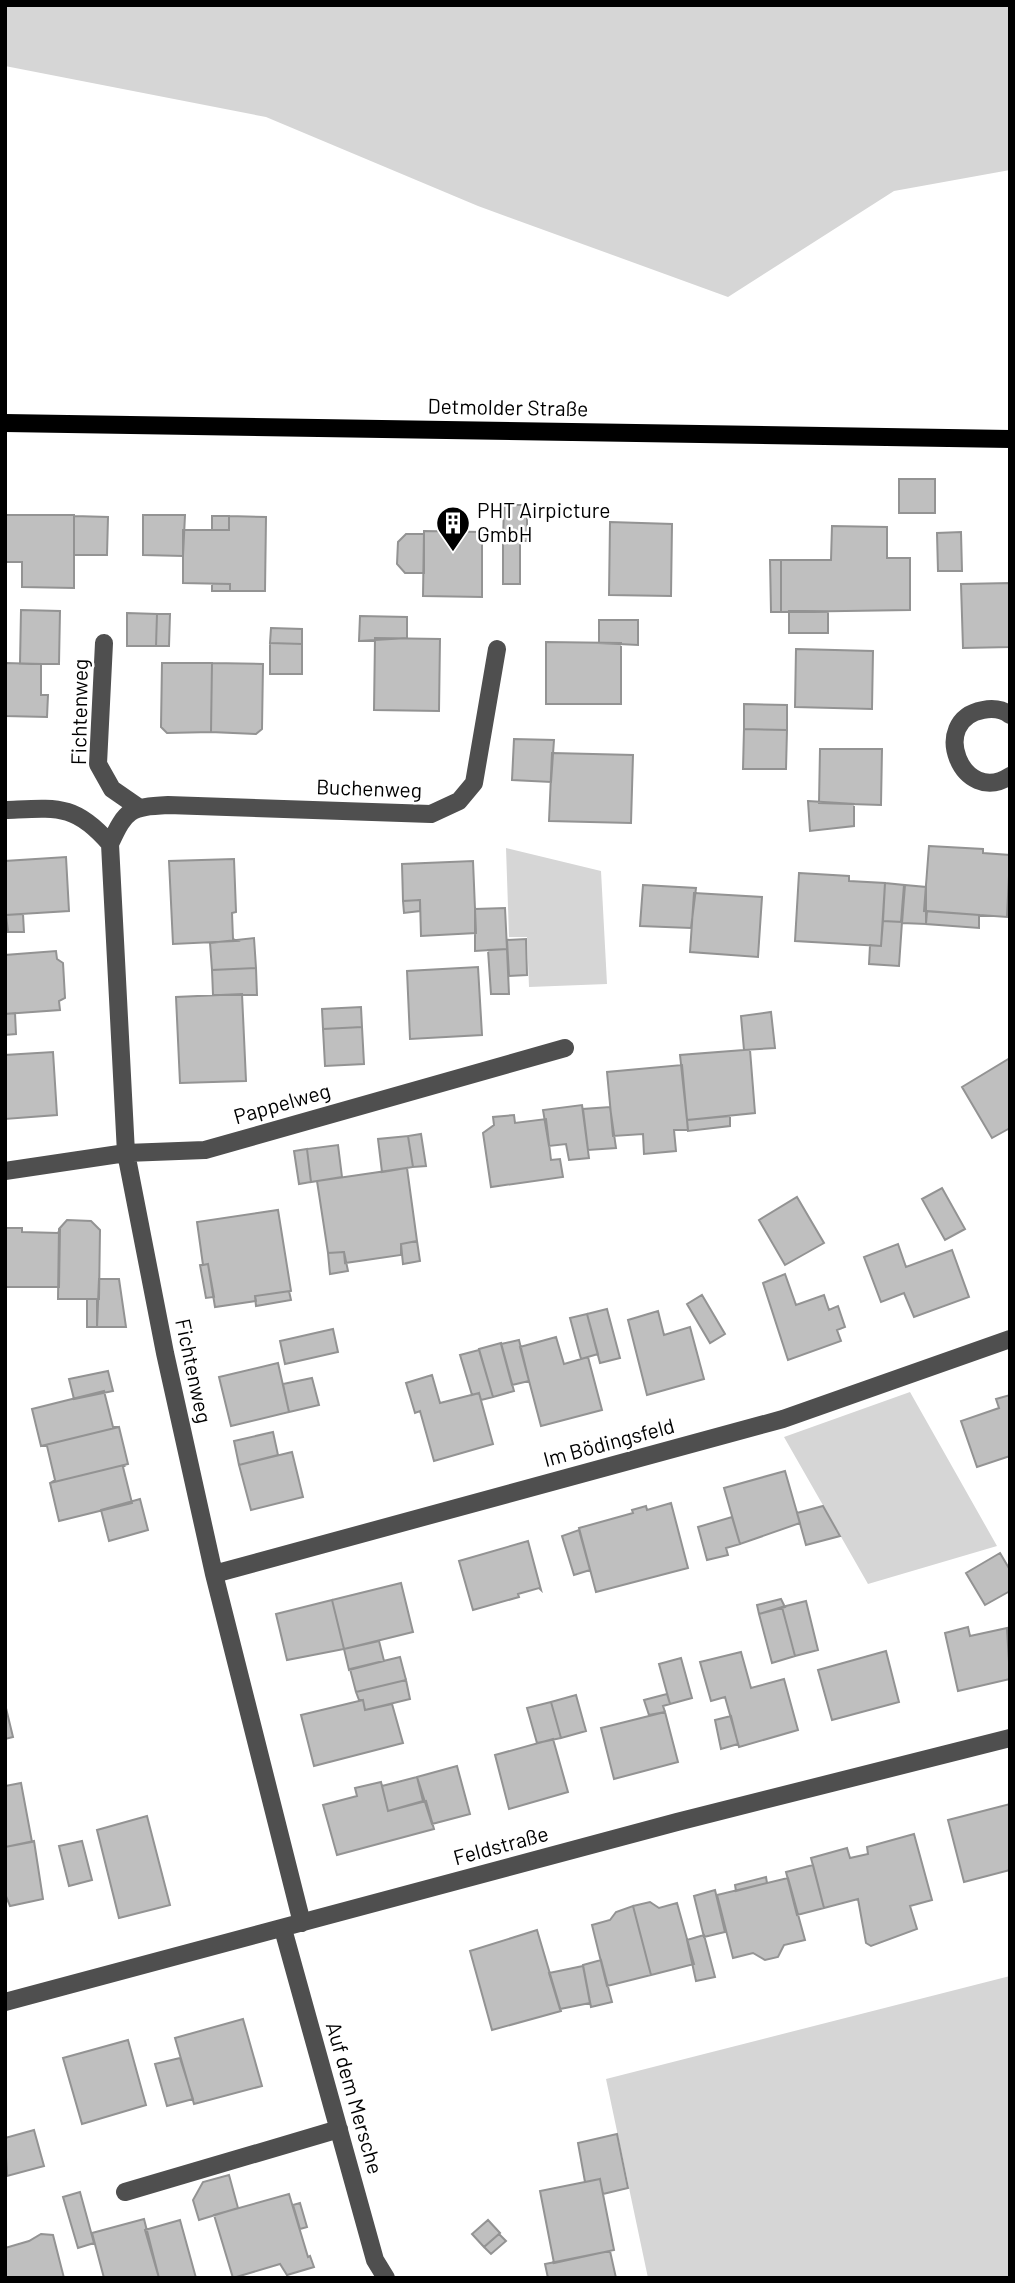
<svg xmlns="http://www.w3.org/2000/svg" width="1015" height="2283" font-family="Barlow,sans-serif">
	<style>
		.green { fill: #d6d6d6 }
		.building { fill: #bfbfbf; stroke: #939393; stroke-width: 2 }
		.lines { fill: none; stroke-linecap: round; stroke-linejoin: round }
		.minor { stroke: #4f4f4f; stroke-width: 18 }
		.major { stroke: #000; stroke-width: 18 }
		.labels { text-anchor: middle; stroke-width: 5; stroke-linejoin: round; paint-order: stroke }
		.street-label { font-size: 21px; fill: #000; stroke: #fff }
		.poi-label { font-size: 21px; fill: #000; stroke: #fff; text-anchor: start }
	</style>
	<rect width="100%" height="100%" fill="#fff"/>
	<!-- green -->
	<path class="green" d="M 5,5 L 1010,5 L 1010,170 L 894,191 L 728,297 L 478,206 L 266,117 L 5,66 Z
		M 506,848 L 601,871 L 607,984 L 529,987 L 527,937 L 509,937 Z
		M 910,1392 L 997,1546 L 868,1584 L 784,1437 Z
		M 1010,1976 L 1010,2278 L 648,2278 L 606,2079 Z"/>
	<!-- building -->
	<path class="building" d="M 899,479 L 935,479 L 935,513 L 899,513 Z
		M 504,505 L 527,505 L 527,541 L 503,541 Z
		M 5,515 L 74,515 L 74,588 L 22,587 L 22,562 L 5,562 Z
		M 143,515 L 185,515 L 183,556 L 143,555 Z
		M 74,516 L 108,517 L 107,555 L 74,555 Z
		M 212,516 L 229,516 L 229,530 L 212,530 Z
		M 229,516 L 266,517 L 265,591 L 230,591 L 230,584 L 183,583 L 183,530 L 229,530 Z
		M 610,522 L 672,524 L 671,596 L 609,595 Z
		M 832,526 L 887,527 L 887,558 L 910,558 L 910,610 L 781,612 L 781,560 L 831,560 Z
		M 424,531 L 482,532 L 482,597 L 423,596 Z
		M 961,532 L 962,571 L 938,571 L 937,533 Z
		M 406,534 L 424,534 L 424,573 L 405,573 L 397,564 L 398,542 Z
		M 503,541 L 520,541 L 520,584 L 503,584 Z
		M 770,560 L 781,560 L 781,612 L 771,612 Z
		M 1010,583 L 1010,647 L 963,648 L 961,584 Z
		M 212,584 L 230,584 L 230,591 L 212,591 Z
		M 21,610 L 60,611 L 59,664 L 20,664 Z
		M 789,611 L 828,612 L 828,633 L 789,633 Z
		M 127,613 L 157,614 L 156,646 L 127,646 Z
		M 157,614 L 170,614 L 169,646 L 156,646 Z
		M 360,616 L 407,617 L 407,638 L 359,641 Z
		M 599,620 L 638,620 L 638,645 L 599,643 Z
		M 271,628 L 302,629 L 302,644 L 270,643 Z
		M 375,638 L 440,639 L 439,711 L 374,710 Z
		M 546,642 L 621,643 L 621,704 L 546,704 Z
		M 270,643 L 302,644 L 302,674 L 270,674 Z
		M 796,649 L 873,651 L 872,709 L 795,707 Z
		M 5,663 L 41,664 L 41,695 L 48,695 L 47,717 L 5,716 Z
		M 162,663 L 212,663 L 211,732 L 167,733 L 161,727 Z
		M 212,663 L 263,664 L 262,729 L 256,734 L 211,732 Z
		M 744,704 L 787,705 L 787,730 L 744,729 Z
		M 744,729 L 787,730 L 786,769 L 743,769 Z
		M 514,739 L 554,740 L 551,782 L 512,780 Z
		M 820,749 L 882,749 L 881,805 L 819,803 Z
		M 552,753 L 633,755 L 631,823 L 549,821 Z
		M 808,801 L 854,804 L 854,826 L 810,831 Z
		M 929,846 L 983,849 L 983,853 L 1010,855 L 1007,917 L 924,911 Z
		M 66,857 L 69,911 L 5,915 L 5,861 Z
		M 234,859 L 236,912 L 232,913 L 233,939 L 237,941 L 173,944 L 169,861 Z
		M 473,861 L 476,933 L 421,936 L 420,900 L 403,901 L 402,864 Z
		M 799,873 L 849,876 L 849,881 L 885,883 L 881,946 L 795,941 Z
		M 885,883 L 904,885 L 901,922 L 883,921 Z
		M 643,885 L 696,888 L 691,928 L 640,926 Z
		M 905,885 L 926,887 L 926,924 L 902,923 Z
		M 694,893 L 762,897 L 758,957 L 690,952 Z
		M 420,900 L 420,911 L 404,913 L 403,901 Z
		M 505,908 L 507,949 L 475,951 L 475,909 Z
		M 927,911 L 979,915 L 979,928 L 926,924 Z
		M 23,914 L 24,932 L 8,932 L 6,915 Z
		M 883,921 L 902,922 L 899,966 L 869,964 L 870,945 L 881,946 Z
		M 254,938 L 256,968 L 212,970 L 210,943 Z
		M 526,939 L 527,975 L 509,976 L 507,940 Z
		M 507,949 L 509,994 L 491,994 L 488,950 Z
		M 56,951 L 57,959 L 63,963 L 65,998 L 59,1001 L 60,1010 L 5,1014 L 5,955 Z
		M 478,967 L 482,1035 L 410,1039 L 407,971 Z
		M 256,968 L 257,995 L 213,995 L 212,970 Z
		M 242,994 L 246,1081 L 180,1083 L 176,997 Z
		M 361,1007 L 362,1027 L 323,1029 L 322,1009 Z
		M 771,1012 L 775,1048 L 744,1050 L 741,1016 Z
		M 15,1013 L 16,1034 L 5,1035 L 5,1014 Z
		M 362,1027 L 364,1064 L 325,1066 L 323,1029 Z
		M 744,1050 L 750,1050 L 755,1113 L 687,1120 L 680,1055 Z
		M 53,1052 L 57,1115 L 5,1119 L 5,1055 Z
		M 1010,1058 L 1010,1128 L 992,1138 L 962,1087 Z
		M 682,1065 L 688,1130 L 674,1130 L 676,1151 L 644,1154 L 643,1134 L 613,1136 L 607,1072 Z
		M 582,1105 L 589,1158 L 569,1160 L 566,1144 L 549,1146 L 543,1110 Z
		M 610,1107 L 616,1148 L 588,1150 L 583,1109 Z
		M 514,1115 L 515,1123 L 546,1119 L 551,1160 L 560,1159 L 563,1177 L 491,1187 L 483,1133 L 494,1125 L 493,1117 Z
		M 730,1116 L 730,1126 L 688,1131 L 687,1120 Z
		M 421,1134 L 426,1166 L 413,1167 L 408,1136 Z
		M 408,1136 L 413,1167 L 382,1172 L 378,1139 Z
		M 338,1145 L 342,1177 L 311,1182 L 307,1149 Z
		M 307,1149 L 311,1182 L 299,1184 L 294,1151 Z
		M 407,1168 L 417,1241 L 401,1244 L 401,1255 L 345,1263 L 344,1252 L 328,1253 L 317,1181 Z
		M 942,1188 L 965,1229 L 945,1240 L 922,1199 Z
		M 797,1197 L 824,1243 L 785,1265 L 759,1220 Z
		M 278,1210 L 291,1291 L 255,1296 L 256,1301 L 215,1307 L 208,1264 L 203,1265 L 197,1222 Z
		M 67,1220 L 91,1221 L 100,1230 L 99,1299 L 58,1299 L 59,1229 Z
		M 5,1228 L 22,1228 L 22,1232 L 58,1233 L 60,1229 L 59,1287 L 5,1287 Z
		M 417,1241 L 420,1261 L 403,1264 L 401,1244 Z
		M 898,1244 L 906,1267 L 952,1250 L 969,1297 L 914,1317 L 904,1293 L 881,1302 L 864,1257 Z
		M 344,1252 L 348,1271 L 330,1274 L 328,1253 Z
		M 208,1264 L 214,1297 L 206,1298 L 200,1265 Z
		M 785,1274 L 796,1305 L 824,1295 L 829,1310 L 838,1306 L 845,1327 L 837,1330 L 841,1341 L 788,1360 L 763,1283 Z
		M 99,1279 L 119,1279 L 126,1327 L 97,1327 Z
		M 289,1291 L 291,1300 L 256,1306 L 255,1296 Z
		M 702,1295 L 725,1334 L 710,1343 L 687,1304 Z
		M 87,1299 L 97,1299 L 97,1327 L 87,1327 Z
		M 607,1309 L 620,1358 L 600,1363 L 587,1314 Z
		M 658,1311 L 664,1335 L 690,1327 L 704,1379 L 647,1395 L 628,1320 Z
		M 587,1314 L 598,1354 L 581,1359 L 570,1318 Z
		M 333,1329 L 338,1352 L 285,1364 L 280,1341 Z
		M 556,1337 L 564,1364 L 588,1357 L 602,1410 L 541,1426 L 520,1347 Z
		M 519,1340 L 529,1381 L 512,1385 L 501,1344 Z
		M 501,1343 L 514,1391 L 493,1397 L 479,1349 Z
		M 479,1350 L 493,1397 L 481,1400 L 479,1393 L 472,1395 L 460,1355 Z
		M 278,1363 L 289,1412 L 231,1426 L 219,1377 Z
		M 108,1371 L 113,1391 L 74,1399 L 69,1379 Z
		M 432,1375 L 440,1403 L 479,1393 L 493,1444 L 434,1461 L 420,1411 L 415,1413 L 406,1383 Z
		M 312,1378 L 319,1405 L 289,1412 L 283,1384 Z
		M 104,1391 L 113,1427 L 119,1427 L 41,1446 L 32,1409 Z
		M 1010,1395 L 1010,1456 L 977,1467 L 961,1421 L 999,1408 L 996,1399 Z
		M 119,1427 L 128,1464 L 50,1483 L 55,1480 L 47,1446 L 41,1446 Z
		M 273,1432 L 278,1455 L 239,1465 L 234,1441 Z
		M 292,1452 L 303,1497 L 251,1510 L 239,1465 Z
		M 128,1464 L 123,1467 L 132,1503 L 59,1521 L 50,1483 Z
		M 785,1471 L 800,1523 L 740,1544 L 724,1488 Z
		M 140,1499 L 148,1530 L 109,1541 L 101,1510 Z
		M 671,1503 L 688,1568 L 596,1592 L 579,1528 L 633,1513 L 632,1510 L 646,1506 L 647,1510 Z
		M 823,1506 L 840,1536 L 806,1545 L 797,1513 Z
		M 732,1517 L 740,1544 L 726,1548 L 728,1555 L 707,1560 L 698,1527 Z
		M 579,1530 L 590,1570 L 574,1575 L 562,1536 Z
		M 528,1541 L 541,1590 L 539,1588 L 518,1594 L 519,1597 L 473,1610 L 459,1561 Z
		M 1000,1553 L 1010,1570 L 1010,1591 L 985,1605 L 966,1573 Z
		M 401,1583 L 413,1632 L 344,1649 L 332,1600 Z
		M 781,1599 L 785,1607 L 759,1614 L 757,1605 Z
		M 332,1600 L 344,1649 L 287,1660 L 276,1614 Z
		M 806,1601 L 818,1650 L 795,1656 L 782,1607 Z
		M 782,1607 L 795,1656 L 772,1663 L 759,1614 Z
		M 968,1627 L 970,1636 L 1007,1628 L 1010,1679 L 958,1691 L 945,1633 Z
		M 379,1641 L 384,1661 L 349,1670 L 344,1649 Z
		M 886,1651 L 899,1702 L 832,1720 L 818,1670 Z
		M 741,1652 L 751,1688 L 784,1679 L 798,1730 L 739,1747 L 725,1697 L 711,1701 L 700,1662 Z
		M 400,1657 L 406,1680 L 356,1692 L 350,1669 Z
		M 681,1658 L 692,1698 L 670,1704 L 659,1664 Z
		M 406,1680 L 410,1699 L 365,1710 L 363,1700 L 359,1700 L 356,1692 Z
		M 667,1694 L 670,1704 L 663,1706 L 665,1712 L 649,1715 L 644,1700 Z
		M 576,1695 L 586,1731 L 561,1738 L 551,1702 Z
		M 363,1700 L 365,1710 L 392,1704 L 403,1743 L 314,1766 L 301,1715 Z
		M 551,1702 L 561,1738 L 537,1743 L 527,1708 Z
		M 5,1704 L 13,1737 L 5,1739 Z
		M 665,1712 L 678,1762 L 614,1779 L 601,1728 Z
		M 731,1716 L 738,1744 L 721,1749 L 715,1720 Z
		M 553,1739 L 568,1792 L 509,1809 L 495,1755 Z
		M 457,1766 L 470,1814 L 432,1824 L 417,1777 Z
		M 417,1777 L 423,1801 L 388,1811 L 382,1786 Z
		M 381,1782 L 388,1811 L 426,1801 L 434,1829 L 337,1855 L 323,1805 L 357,1796 L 355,1788 Z
		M 21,1783 L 32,1842 L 5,1847 L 5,1786 Z
		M 1010,1804 L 1010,1870 L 964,1882 L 948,1820 Z
		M 147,1816 L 170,1905 L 119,1918 L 97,1830 Z
		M 914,1834 L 932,1900 L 910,1906 L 917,1929 L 871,1946 L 866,1943 L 858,1899 L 824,1908 L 811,1858 L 847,1848 L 850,1858 L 868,1854 L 867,1847 Z
		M 34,1841 L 43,1899 L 10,1906 L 5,1894 L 5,1847 Z
		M 82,1841 L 92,1880 L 69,1886 L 59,1846 Z
		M 813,1865 L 824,1908 L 797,1915 L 786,1872 Z
		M 766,1877 L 767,1883 L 736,1891 L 735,1885 Z
		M 788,1878 L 805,1940 L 784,1945 L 778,1957 L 765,1960 L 753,1953 L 733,1958 L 717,1895 Z
		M 715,1890 L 725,1932 L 704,1937 L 694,1896 Z
		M 650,1902 L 659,1908 L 677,1903 L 694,1964 L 651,1975 L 633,1906 Z
		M 633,1906 L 651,1975 L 607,1986 L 592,1925 L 610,1920 L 616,1912 Z
		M 537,1930 L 561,2011 L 492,2030 L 470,1951 Z
		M 704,1935 L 715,1977 L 696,1981 L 687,1940 Z
		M 601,1960 L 612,2002 L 591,2007 L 583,1965 Z
		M 583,1966 L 590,2003 L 560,2009 L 549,1973 Z
		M 243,2019 L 262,2086 L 194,2104 L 175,2038 Z
		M 128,2040 L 146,2105 L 82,2124 L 63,2058 Z
		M 180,2058 L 193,2099 L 167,2106 L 155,2064 Z
		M 34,2130 L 44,2166 L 7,2176 L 5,2138 Z
		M 617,2134 L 628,2188 L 603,2194 L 600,2179 L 585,2182 L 578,2143 Z
		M 229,2175 L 238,2208 L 199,2220 L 193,2200 L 203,2182 Z
		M 600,2179 L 614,2250 L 554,2263 L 540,2191 Z
		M 80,2192 L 94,2243 L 78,2248 L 63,2197 Z
		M 289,2194 L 308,2257 L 310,2256 L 314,2267 L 287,2275 L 280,2264 L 233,2278 L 214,2215 Z
		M 300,2203 L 307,2227 L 300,2229 L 293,2205 Z
		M 144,2219 L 159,2278 L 104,2278 L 92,2233 Z
		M 180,2220 L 196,2278 L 159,2278 L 145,2230 Z
		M 488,2220 L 500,2233 L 484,2247 L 472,2234 Z
		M 41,2234 L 53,2235 L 64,2278 L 5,2278 L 5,2248 L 29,2241 Z
		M 499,2234 L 506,2241 L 491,2254 L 484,2247 Z
		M 610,2251 L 616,2278 L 548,2278 L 545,2264 Z"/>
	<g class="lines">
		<!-- minor -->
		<path class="minor" d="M 104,643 L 98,764 L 112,789 L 138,807
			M 1010,715 C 1002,709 993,708 983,710 C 928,720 962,807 1010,776
			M 5,810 C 56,808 75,803 110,844
			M 5,1171 L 126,1153 L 205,1150 L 565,1048
			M 214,1574 L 783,1419 L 1010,1339
			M 302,1923 L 214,1574 L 165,1353 L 126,1153 L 110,844 C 126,809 130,807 168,805 L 431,814 L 459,801 L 474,783 L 497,649
			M 283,1929 L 375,2260 L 386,2278
			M 5,2002 L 677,1822 L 1010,1738
			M 125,2192 L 339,2129"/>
		<!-- major -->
		<path class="major" d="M 5,423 L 1010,439"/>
	</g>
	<!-- icons -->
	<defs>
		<g id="building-pin" transform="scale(1.75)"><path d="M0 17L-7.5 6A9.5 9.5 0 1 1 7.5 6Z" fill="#000" stroke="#fff"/><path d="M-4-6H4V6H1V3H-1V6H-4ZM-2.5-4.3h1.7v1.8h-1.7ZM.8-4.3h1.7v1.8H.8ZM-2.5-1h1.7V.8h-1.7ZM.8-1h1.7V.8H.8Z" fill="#fff"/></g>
	</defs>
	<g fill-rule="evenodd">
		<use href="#building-pin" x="453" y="523"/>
	</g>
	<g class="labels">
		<!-- street labels -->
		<g class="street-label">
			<text transform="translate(508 408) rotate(1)" y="7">Detmolder Straße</text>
			<text transform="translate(80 712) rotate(-89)" y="7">Fichtenweg</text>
			<text transform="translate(369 789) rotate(2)" y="7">Buchenweg</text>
			<text transform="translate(282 1104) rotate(-16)" y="7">Pappelweg</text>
			<text transform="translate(193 1371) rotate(78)" y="7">Fichtenweg</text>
			<text transform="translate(609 1443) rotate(-15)" y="7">Im Bödingsfeld</text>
			<text transform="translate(501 1846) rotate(-15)" y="7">Feldstraße</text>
			<text transform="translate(354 2098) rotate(74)" y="7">Auf dem Mersche</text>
		</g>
		<!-- poi labels -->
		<g class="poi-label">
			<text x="477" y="518">PHT Airpicture<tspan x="477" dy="24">GmbH</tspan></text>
		</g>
	</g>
	<!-- border -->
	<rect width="1015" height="2283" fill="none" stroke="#000000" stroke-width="14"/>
</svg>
